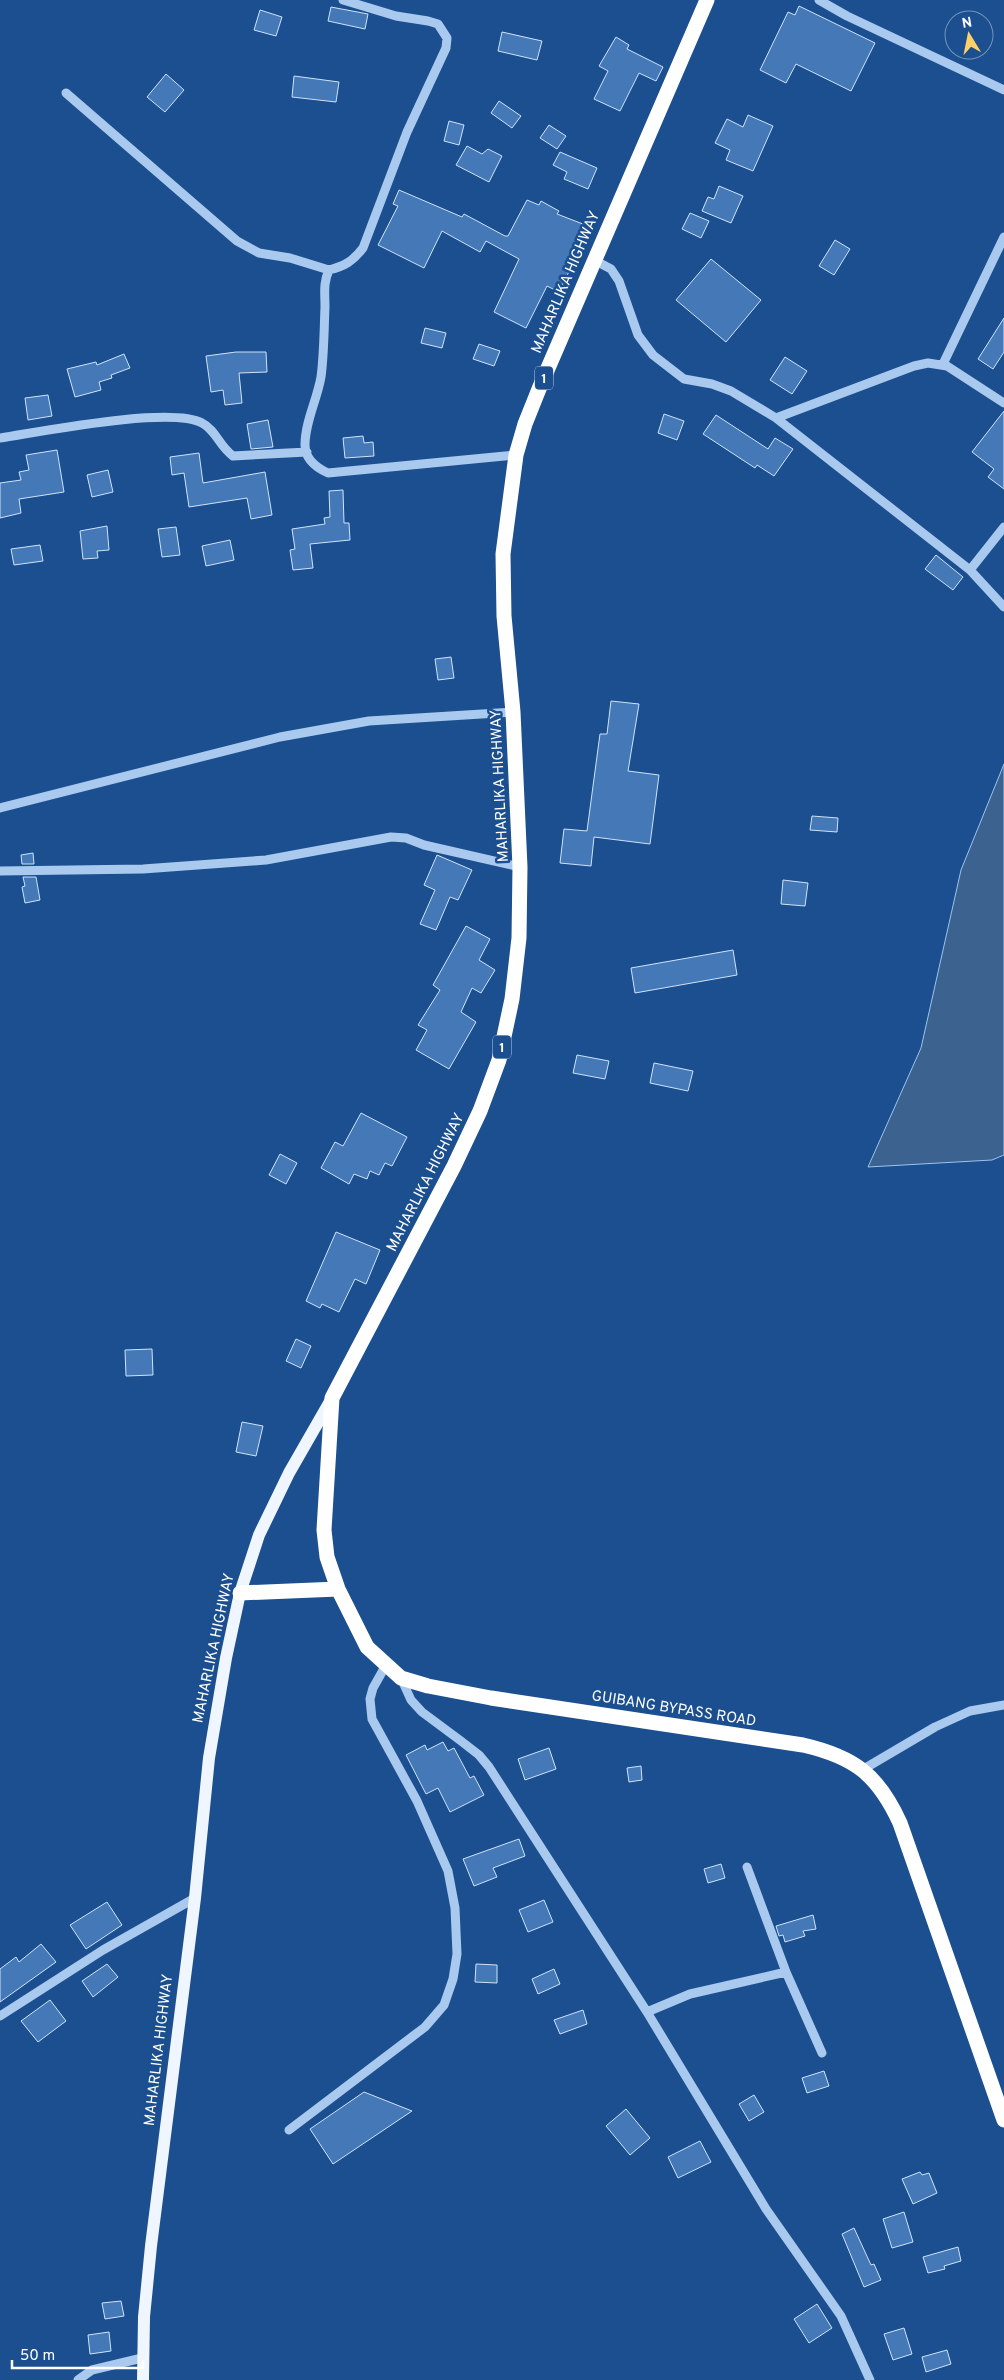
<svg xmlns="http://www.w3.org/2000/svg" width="1004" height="2380" font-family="Overpass,sans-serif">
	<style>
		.water { fill: #3c6290; stroke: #9cc4f0 }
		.building { fill: #4478b7; stroke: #cfe3fa }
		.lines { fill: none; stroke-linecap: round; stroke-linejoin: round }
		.minor { stroke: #a9c9ee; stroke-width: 9 }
		.major { stroke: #f0f6ff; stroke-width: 12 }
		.highway { stroke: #fff; stroke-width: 15 }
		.labels { text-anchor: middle; stroke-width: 5; stroke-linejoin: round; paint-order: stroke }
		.shield { fill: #1b4f8f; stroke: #bbcadd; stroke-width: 1 }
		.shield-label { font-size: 14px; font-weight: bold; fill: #fff }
		.street-label { font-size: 15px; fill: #fff; stroke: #1b4f8f }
	</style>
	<rect width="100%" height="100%" fill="#1b4f8f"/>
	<!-- water -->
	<path class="water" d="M 1004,764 L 1004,1155 L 992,1160 L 868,1167 L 921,1048 L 961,870 Z"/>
	<!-- building -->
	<path class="building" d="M 799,6 L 875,43 L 851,91 L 796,64 L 786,83 L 760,70 L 788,12 L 795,15 Z
		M 331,7 L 368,14 L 365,29 L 328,21 Z
		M 260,10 L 282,17 L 276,36 L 254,30 Z
		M 502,32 L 542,41 L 537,60 L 498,51 Z
		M 616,37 L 629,45 L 627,49 L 663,67 L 656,81 L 639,73 L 620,111 L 594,99 L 608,71 L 599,66 Z
		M 166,74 L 184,90 L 165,112 L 147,97 Z
		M 294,76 L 339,82 L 336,102 L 292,97 Z
		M 499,101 L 521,116 L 512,128 L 491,113 Z
		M 748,115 L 773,126 L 753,171 L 726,160 L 730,150 L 715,143 L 727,119 L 743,127 Z
		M 449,121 L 464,125 L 459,145 L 444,141 Z
		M 549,125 L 566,136 L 557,149 L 540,138 Z
		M 467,146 L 482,154 L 488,149 L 502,156 L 489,182 L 456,165 Z
		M 560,152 L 597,168 L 588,189 L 564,179 L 567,172 L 553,165 Z
		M 719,186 L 743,196 L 731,223 L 702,211 L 708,197 L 714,199 Z
		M 399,190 L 462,217 L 464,214 L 505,236 L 508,236 L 527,200 L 539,205 L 541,201 L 559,211 L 557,214 L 588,226 L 581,247 L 559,292 L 547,286 L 526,328 L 494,312 L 519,259 L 486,241 L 480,252 L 442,231 L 424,268 L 378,245 L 398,206 L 393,204 Z
		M 690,213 L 709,221 L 701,238 L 682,229 Z
		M 835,240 L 850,249 L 834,275 L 819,266 Z
		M 711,259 L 761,300 L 726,342 L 676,300 Z
		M 1004,318 L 1004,352 L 993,369 L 978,359 Z
		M 425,328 L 446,333 L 442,348 L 421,343 Z
		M 479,344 L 500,351 L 494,366 L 473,359 Z
		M 236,352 L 266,352 L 267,372 L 239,373 L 242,403 L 225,405 L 223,390 L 211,392 L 206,356 Z
		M 124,354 L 130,368 L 111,375 L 112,378 L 99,382 L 101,390 L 75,397 L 67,369 L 96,362 L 97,365 Z
		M 785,357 L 807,371 L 792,394 L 770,380 Z
		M 48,395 L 52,416 L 28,420 L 25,398 Z
		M 1004,411 L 1004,489 L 988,477 L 994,469 L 972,452 Z
		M 664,414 L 684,421 L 677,440 L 658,433 Z
		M 716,415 L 768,449 L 775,438 L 793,449 L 774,476 L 757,465 L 755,468 L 703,434 Z
		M 268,420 L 273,447 L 251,449 L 247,424 Z
		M 363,436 L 364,443 L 373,442 L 374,456 L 345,458 L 343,438 Z
		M 57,450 L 64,492 L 19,499 L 21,513 L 0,518 L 0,483 L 21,480 L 19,472 L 29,470 L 26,455 Z
		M 199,453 L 203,483 L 265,472 L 272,515 L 251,519 L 247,498 L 189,507 L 184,473 L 172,475 L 170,457 Z
		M 108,470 L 113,492 L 92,497 L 87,475 Z
		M 343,490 L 344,523 L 349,523 L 350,540 L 310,544 L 313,568 L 293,570 L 290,550 L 295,549 L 292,529 L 325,524 L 324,518 L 330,517 L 329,491 Z
		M 107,526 L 109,550 L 97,551 L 98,558 L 83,559 L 80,531 Z
		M 176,527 L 180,555 L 162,557 L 158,529 Z
		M 230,540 L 234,560 L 206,566 L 202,546 Z
		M 40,545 L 43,561 L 14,565 L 11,549 Z
		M 936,555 L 963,577 L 953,590 L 925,569 Z
		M 451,657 L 454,678 L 438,680 L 435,659 Z
		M 611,701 L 639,704 L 628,771 L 659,775 L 650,844 L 594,837 L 591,866 L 560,863 L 564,829 L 587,831 L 600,734 L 607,734 Z
		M 812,816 L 838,818 L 837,832 L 810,830 Z
		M 33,853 L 34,864 L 22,864 L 21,855 Z
		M 437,855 L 472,870 L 458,900 L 450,897 L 436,930 L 420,924 L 435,890 L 424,885 Z
		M 23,877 L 36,877 L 40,900 L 25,903 L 22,887 L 25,886 Z
		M 783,880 L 808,883 L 805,906 L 781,904 Z
		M 466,926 L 490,939 L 479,960 L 495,970 L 481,993 L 472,988 L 461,1012 L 476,1022 L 449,1069 L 416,1050 L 427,1030 L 418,1025 L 440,990 L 433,985 Z
		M 733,950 L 737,975 L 635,993 L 631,968 Z
		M 577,1055 L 609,1061 L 605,1079 L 573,1073 Z
		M 654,1063 L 693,1071 L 688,1091 L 650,1083 Z
		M 361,1113 L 407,1137 L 392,1166 L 385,1163 L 379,1175 L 370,1171 L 367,1179 L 354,1174 L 349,1184 L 321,1168 L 335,1142 L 343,1146 Z
		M 280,1154 L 297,1163 L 286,1184 L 269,1175 Z
		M 336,1232 L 380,1250 L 366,1284 L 355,1279 L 339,1312 L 322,1304 L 320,1308 L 306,1301 Z
		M 296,1339 L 311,1346 L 301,1368 L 286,1361 Z
		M 152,1349 L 153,1375 L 126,1376 L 125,1350 Z
		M 242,1422 L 263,1426 L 256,1456 L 236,1452 Z
		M 443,1742 L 448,1751 L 454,1748 L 470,1778 L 474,1776 L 484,1795 L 450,1812 L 438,1788 L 426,1794 L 406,1755 L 425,1745 L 427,1750 Z
		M 549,1748 L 556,1769 L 525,1780 L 518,1759 Z
		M 641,1766 L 642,1780 L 629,1782 L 627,1768 Z
		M 519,1839 L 525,1856 L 493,1868 L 497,1877 L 474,1886 L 463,1859 Z
		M 721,1864 L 725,1878 L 708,1883 L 704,1869 Z
		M 544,1900 L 553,1922 L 528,1932 L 519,1910 Z
		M 107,1902 L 122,1925 L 86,1949 L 70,1925 Z
		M 813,1915 L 816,1929 L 803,1931 L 805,1936 L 785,1942 L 783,1935 L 779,1936 L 776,1926 Z
		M 41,1944 L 56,1962 L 0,2002 L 0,1969 L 16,1957 L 19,1962 Z
		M 107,1964 L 118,1977 L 93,1997 L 82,1981 Z
		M 476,1964 L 497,1965 L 497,1983 L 475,1982 Z
		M 554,1969 L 560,1984 L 538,1994 L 532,1979 Z
		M 50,2000 L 66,2021 L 38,2042 L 21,2021 Z
		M 583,2010 L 587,2024 L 560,2034 L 554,2020 Z
		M 824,2071 L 829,2086 L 807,2093 L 802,2078 Z
		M 364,2092 L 412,2111 L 333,2164 L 310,2129 Z
		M 754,2095 L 764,2112 L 749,2121 L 739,2104 Z
		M 626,2109 L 650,2138 L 630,2155 L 606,2126 Z
		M 700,2141 L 711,2162 L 678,2178 L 668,2157 Z
		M 920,2172 L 922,2175 L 929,2173 L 937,2193 L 913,2204 L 902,2179 Z
		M 904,2212 L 913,2242 L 892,2248 L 883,2219 Z
		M 854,2228 L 871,2265 L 874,2264 L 881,2280 L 864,2287 L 842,2234 Z
		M 958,2247 L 961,2261 L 944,2266 L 945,2269 L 928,2273 L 923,2257 Z
		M 121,2301 L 124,2316 L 105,2319 L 102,2303 Z
		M 817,2304 L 832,2328 L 809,2343 L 794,2319 Z
		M 904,2328 L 912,2354 L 893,2360 L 884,2334 Z
		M 109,2332 L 111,2351 L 90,2354 L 88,2335 Z
		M 947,2350 L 951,2364 L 926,2372 L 922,2357 Z"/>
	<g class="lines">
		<!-- minor -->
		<path class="minor" d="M 343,0 L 396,16 L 428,21 L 438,24 L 447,38 L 446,48 L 407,132 L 363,248 C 353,261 345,266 329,270 C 323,283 325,293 325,307 C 324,330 324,355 321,377 C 317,400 305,422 305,445 C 305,459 317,468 328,473 L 516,455
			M 819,0 L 847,16 L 1004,90
			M 66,93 L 237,241 L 259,253 L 290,258 L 329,270
			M 594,260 L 611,269 L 619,281 L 638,335 L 653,355 L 684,379 L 712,384 L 731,391 L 776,418 L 970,570 L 1004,607
			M 943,364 L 1004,237
			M 776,418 L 914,366 L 928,363 L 947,366 L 1004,403
			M 0,438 C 40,432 170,406 202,423 C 216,430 219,446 233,456 L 307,452
			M 970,570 L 1004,527
			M 0,808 L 280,737 L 369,721 L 513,712
			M 0,871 L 143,869 L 266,860 L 391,837 L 406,838 L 424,845 L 520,867
			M 401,1678 L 411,1700 L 422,1712 L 461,1741 L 479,1755 L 489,1767 L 647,2012 L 766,2209 L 841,2316 L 870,2380
			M 862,1770 L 935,1727 L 970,1711 L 1004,1705
			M 747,1867 L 786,1972 L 822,2053
			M 647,2012 L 690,1994 L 786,1972
			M 0,2016 L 103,1950 L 195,1898
			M 289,2130 L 425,2027 L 444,2005 L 453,1979 L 457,1954 L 455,1908 L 448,1871 L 417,1801 L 372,1719 L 370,1699 L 373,1688 L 386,1665
			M 78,2380 L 92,2370 L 142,2358"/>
		<!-- major -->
		<path class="major" d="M 143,2380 L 144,2317 L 151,2246 L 195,1898 L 209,1758 L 226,1658 L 240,1593 L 259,1535 L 289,1473 L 332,1398"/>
		<!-- highway -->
		<path class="highway" d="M 707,0 L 539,389 L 525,424 L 516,455 L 503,554 L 504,616 L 513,712 L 520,867 L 519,938 L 512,999 L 499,1060 L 480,1111 L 454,1166 L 332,1398 L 324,1530 L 327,1557 L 338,1589 L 367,1647 L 401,1678 L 428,1686 L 491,1698 L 803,1745 C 855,1757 878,1775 900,1823 L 1004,2120
			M 240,1593 L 338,1589"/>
	</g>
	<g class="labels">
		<!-- shield labels -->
		<g class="shield">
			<rect x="535" y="366.5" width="18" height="23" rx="4"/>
			<rect x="493" y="1035.5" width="18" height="23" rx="4"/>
		</g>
		<g class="shield-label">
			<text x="544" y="383">1</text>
			<text x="502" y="1052">1</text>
		</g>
		<!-- street labels -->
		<g class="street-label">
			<text transform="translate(565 282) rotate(-67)" y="5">MAHARLIKA HIGHWAY</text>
			<text transform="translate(499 786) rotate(-93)" y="5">MAHARLIKA HIGHWAY</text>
			<text transform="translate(425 1182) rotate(-63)" y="5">MAHARLIKA HIGHWAY</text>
			<text transform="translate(213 1648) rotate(-78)" y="5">MAHARLIKA HIGHWAY</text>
			<text transform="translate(674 1708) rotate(9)" y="5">GUIBANG BYPASS ROAD</text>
			<text transform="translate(158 2050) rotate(-83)" y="5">MAHARLIKA HIGHWAY</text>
		</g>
	</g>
	<!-- north arrow -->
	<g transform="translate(969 35) rotate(350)"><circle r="24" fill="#1b4f8f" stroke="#7695bc"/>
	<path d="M0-4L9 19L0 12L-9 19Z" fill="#ffd166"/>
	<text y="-8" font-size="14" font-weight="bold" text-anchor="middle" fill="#ffffff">N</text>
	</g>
	<!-- scale -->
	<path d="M12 2360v8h131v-8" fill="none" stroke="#ffffff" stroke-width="2.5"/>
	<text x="20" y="2360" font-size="15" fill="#ffffff" stroke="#1b4f8f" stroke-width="4" paint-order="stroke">50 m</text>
</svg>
